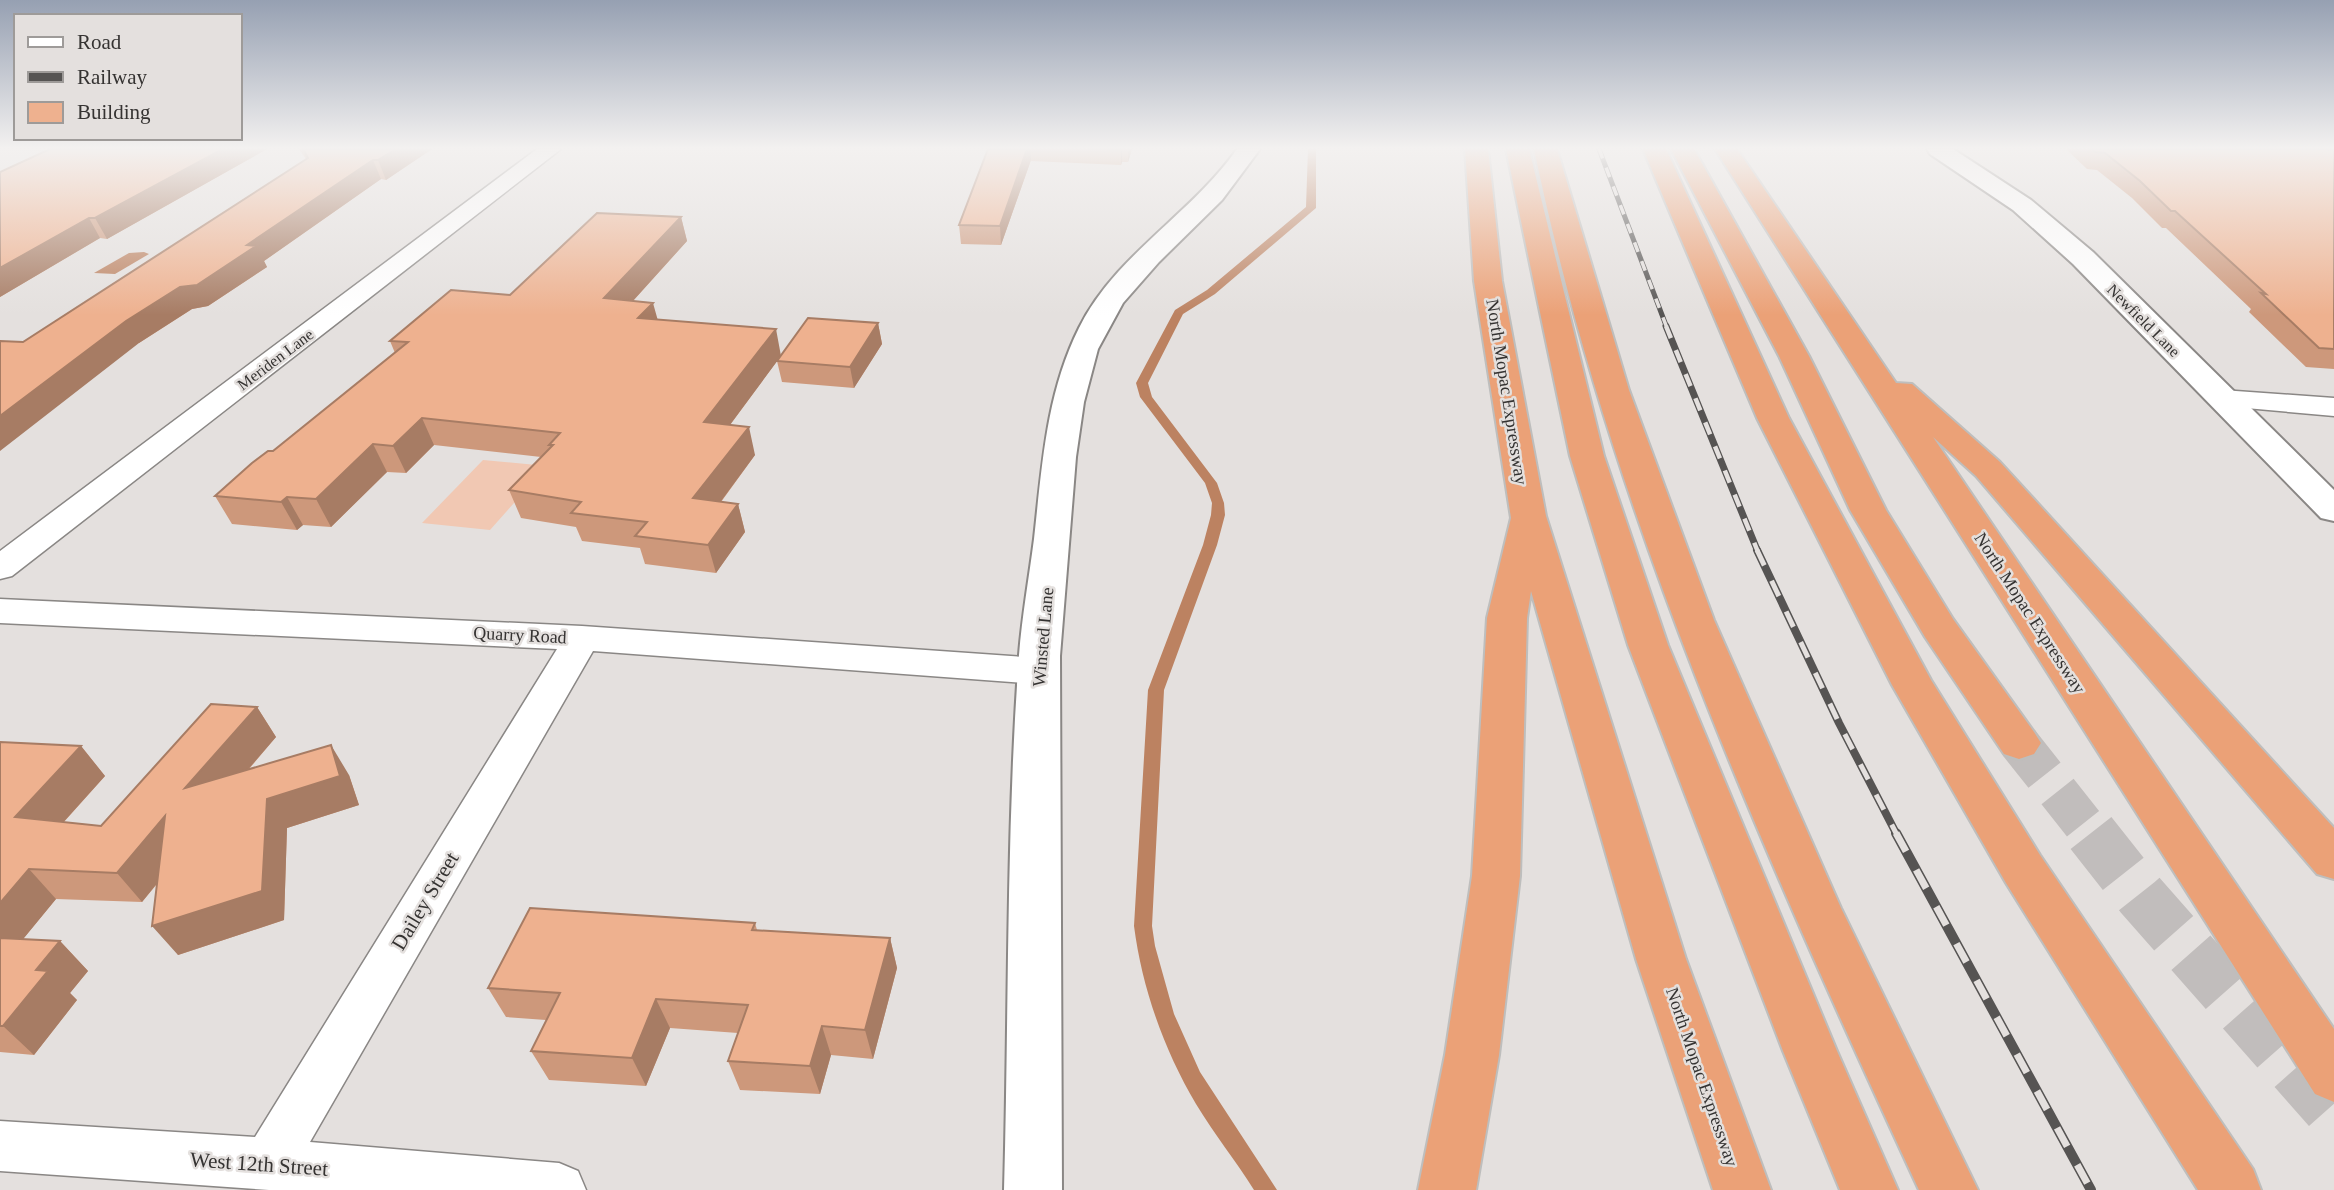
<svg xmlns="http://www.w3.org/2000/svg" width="2334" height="1190" font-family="'Times New Roman',serif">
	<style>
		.green { fill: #f1c8b3 }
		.water { fill: #bc8261 }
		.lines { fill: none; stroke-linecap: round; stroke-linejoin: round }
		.stream { fill: #bc8261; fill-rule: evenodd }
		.motorway-tunnel-far1 { stroke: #c1bdbc; stroke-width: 41; stroke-dasharray: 41 21; stroke-linecap: butt }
		.motorway-tunnel { stroke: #c1bdbc; stroke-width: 52; stroke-dasharray: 52 26; stroke-linecap: butt }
		.minor-casing { stroke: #8a8785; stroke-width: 3 }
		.secondary-casing { stroke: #8a8785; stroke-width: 4 }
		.motorway-casing { stroke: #bebebd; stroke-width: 4 }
		.minor { fill: #fff; fill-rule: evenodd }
		.secondary { fill: #fff; fill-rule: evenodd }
		.motorway { fill: #eba177; fill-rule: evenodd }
		.rail-far3-casing { stroke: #565453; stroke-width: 5 }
		.rail-far2-casing { stroke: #565453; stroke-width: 7 }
		.rail-far1-casing { stroke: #565453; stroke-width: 8 }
		.rail-casing { stroke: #565453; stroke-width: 10 }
		.rail-far3 { stroke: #e4e0de; stroke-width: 3.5; stroke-dasharray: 10; stroke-linecap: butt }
		.rail-far2 { stroke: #e4e0de; stroke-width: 4.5; stroke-dasharray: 13; stroke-linecap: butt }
		.rail-far1 { stroke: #e4e0de; stroke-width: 5; stroke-dasharray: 17; stroke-linecap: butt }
		.rail { stroke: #e4e0de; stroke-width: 7; stroke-dasharray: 21; stroke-linecap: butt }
		.wall { fill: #cd987b }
		.shaded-wall { fill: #a77c64 }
		.building { fill: #eeb18f; stroke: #a77c64; stroke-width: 2 }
		.labels { text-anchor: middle; stroke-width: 5; stroke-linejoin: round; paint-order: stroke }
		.far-street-label { font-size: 16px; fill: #353332; stroke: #e4e0de }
		.street-label { font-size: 18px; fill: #353332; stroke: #e4e0de }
		.near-street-label { font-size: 21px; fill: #353332; stroke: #e4e0de }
	</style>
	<rect width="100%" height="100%" fill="#e4e0de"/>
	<!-- green -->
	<path class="green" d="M 483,460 L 547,466 L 490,530 L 422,523 Z"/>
	<!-- water -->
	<path class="water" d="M 144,252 L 149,254 L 115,274 L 94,273 L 129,253 Z"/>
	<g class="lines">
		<!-- stream -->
		<path class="stream" d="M 1308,149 L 1316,149 L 1316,208 L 1215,294 L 1183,314 L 1148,383 L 1152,397 L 1217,483 L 1224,503 L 1225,515 L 1217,545 L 1164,690 L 1152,926 L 1155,946 L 1174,1014 L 1200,1072 L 1277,1190 L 1254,1190 C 1236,1161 1214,1134 1196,1104 C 1164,1050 1142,988 1134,926 L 1148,690 L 1203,545 L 1211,515 L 1212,503 L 1205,483 L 1140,397 L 1136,383 L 1175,310 L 1207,290 L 1306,207 Z"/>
		<!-- motorway-tunnel-far1 -->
		<path class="motorway-tunnel-far1" d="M 2019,743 L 2092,835"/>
		<!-- motorway-tunnel -->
		<path class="motorway-tunnel" d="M 2091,833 L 2140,895 L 2334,1115"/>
		<!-- minor casing -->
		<g class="minor-casing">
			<path id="minor" d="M 537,149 L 561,149 L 12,576 L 0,579 L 0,551 Z
				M 2222,390 L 2334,398 L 2334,416 L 2212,405 L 2208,399 L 2212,393 Z
				M 0,599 L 582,626 L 1039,658 L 1052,662 L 1058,671 L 1052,680 L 1039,684 L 593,651 L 310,1142 L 559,1163 L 578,1171 L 586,1190 L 269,1190 L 0,1171 L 0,1121 L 255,1137 L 557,649 L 0,623 Z"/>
		</g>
		<!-- secondary casing -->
		<g class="secondary-casing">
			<path id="secondary" d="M 1237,149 L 1260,149 L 1222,200 L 1159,262 L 1123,303 L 1098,349 L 1084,402 L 1076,457 L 1060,656 L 1062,1190 L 1004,1190 C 1009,1012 1006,833 1019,655 C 1022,616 1029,578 1034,539 C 1042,467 1046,394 1079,328 C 1115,255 1192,214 1237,149 Z
				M 1927,149 L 1953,149 L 2031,200 L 2093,252 L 2334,490 L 2334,521 L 2321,518 L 2073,264 L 2013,210 L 1930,154 Z"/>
		</g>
		<!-- motorway casing -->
		<g class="motorway-casing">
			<path id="motorway" d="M 1465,149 L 1488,149 L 1502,281 L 1546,516 L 1686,959 L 1771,1190 L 1713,1190 L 1636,959 L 1531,591 L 1527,618 L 1520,876 L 1499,1055 L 1476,1190 L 1418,1190 L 1445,1055 L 1472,876 L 1487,618 L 1511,518 L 1474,281 Z
				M 1506,149 L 1529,149 L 1604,456 L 1668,645 L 1837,1051 L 1898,1190 L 1840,1190 L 1783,1051 L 1628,645 L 1570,456 Z
				M 1534,149 L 1557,149 L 1629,390 L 1714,620 L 1841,908 L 1978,1190 L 1919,1190 C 1765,857 1609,509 1534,149 Z
				M 1643,149 L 1666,149 L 1789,418 L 1931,680 L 2040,855 L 2253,1169 L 2261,1190 L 2198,1190 L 2006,883 L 1892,685 L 1757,418 Z
				M 1671,149 L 1694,149 L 1809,356 L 1886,510 L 1953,619 L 2034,732 L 2041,743 L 2034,754 L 2019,759 L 2004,754 L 1925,637 L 1850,510 L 1779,356 Z
				M 1715,149 L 1737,149 L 1896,383 L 1912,384 L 2000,462 L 2334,828 L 2334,879 L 2317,874 L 1976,476 L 1933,437 L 2334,1029 L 2334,1102 L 2315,1094 Z"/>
		</g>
		<!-- minor -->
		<use href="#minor" class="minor"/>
		<!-- secondary -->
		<use href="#secondary" class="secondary"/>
		<!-- motorway -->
		<use href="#motorway" class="motorway"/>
		<!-- rail-far3 casing -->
		<g class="rail-far3-casing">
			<path id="rail-far3" d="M 1599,149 L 1667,328"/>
		</g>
		<!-- rail-far2 casing -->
		<g class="rail-far2-casing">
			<path id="rail-far2" d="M 1666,326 L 1758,552"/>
		</g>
		<!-- rail-far1 casing -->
		<g class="rail-far1-casing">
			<path id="rail-far1" d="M 1757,550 L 1839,723 L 1897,835"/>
		</g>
		<!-- rail casing -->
		<g class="rail-casing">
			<path id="rail" d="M 1896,833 L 2091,1190"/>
		</g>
		<!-- rail-far3 -->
		<use href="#rail-far3" class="rail-far3"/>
		<!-- rail-far2 -->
		<use href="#rail-far2" class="rail-far2"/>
		<!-- rail-far1 -->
		<use href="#rail-far1" class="rail-far1"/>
		<!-- rail -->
		<use href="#rail" class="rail"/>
	</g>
	<!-- wall -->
	<path class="wall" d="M 267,149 L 107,239 L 100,238 L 0,297 L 0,172 Z
		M 299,149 L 432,149 L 386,180 L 381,179 L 264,261 L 267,267 L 208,306 L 192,309 L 139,343 L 23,342 L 306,159 Z
		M 988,149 L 1132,149 L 1128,162 L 1122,162 L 1121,165 L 1031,161 L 1031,160 L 1001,245 L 961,244 L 959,225 Z
		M 2066,149 L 2327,149 L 2334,150 L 2334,369 L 2306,367 L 2249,312 L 2251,309 L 2166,228 L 2162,228 L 2132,198 L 2097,170 L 2087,169 Z
		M 681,217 L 687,241 L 633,301 L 658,320 L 781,355 L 878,323 L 882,344 L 854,388 L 782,382 L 777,361 L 730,425 L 755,455 L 721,502 L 738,504 L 745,532 L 716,573 L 645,564 L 640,548 L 582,541 L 576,527 L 521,518 L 509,490 L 541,457 L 434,445 L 406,473 L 387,472 L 331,527 L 303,525 L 297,530 L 232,524 L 215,496 L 273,451 L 395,353 L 390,341 L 510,295 Z
		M 257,707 L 276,737 L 249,769 L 349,775 L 359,805 L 287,828 L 284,920 L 178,955 L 157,884 L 142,902 L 56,899 L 23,939 L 60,941 L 88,971 L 70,993 L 77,1000 L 34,1055 L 0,1052 L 0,742 L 81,746 L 105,776 L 63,823 L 101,826 Z
		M 755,923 L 757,930 L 890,938 L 897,968 L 873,1059 L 831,1055 L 820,1094 L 740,1090 L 728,1061 L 738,1033 L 670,1028 L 646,1086 L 549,1080 L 531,1051 L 546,1020 L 506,1017 L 488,988 Z"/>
	<!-- shaded-wall -->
	<path class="shaded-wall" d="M 223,149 L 267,149 L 107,239 L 95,218 Z
		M 396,149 L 432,149 L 386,180 L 378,160 Z
		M 1027,149 L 1030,149 L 1031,160 L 1001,245 L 1000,226 Z
		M 1121,149 L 1122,149 L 1122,162 L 1121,165 Z
		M 1128,149 L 1132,149 L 1128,162 Z
		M 373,160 L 381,179 L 264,261 L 267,267 L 208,306 L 192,309 L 139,343 L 0,451 L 0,416 L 126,321 L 247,245 Z
		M 681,217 L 687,241 L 612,324 L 604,298 Z
		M 89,218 L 100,238 L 0,297 L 0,268 Z
		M 653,303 L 660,328 L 638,318 Z
		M 878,323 L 882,344 L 854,388 L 850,367 Z
		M 776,329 L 781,356 L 712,449 L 704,422 Z
		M 422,418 L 434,445 L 406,473 L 393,446 Z
		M 749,427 L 755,455 L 702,527 L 693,498 Z
		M 373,444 L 387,472 L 331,527 L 316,499 Z
		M 287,497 L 303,525 L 297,530 L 281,502 Z
		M 738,504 L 745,532 L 716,573 L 708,545 Z
		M 257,707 L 276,737 L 207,817 L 185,788 Z
		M 331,745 L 349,775 L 359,805 L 287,828 L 284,920 L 178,955 L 152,926 L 267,799 Z
		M 81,746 L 105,776 L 41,847 L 15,817 Z
		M 165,816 L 188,845 L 142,902 L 117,873 Z
		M 29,869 L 56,899 L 1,966 L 0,964 L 0,903 Z
		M 890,938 L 897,968 L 873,1059 L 865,1030 Z
		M 60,941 L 88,971 L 70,993 L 77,1000 L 34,1055 L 3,1026 L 36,970 Z
		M 656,999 L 670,1028 L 646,1086 L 632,1058 Z
		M 822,1026 L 831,1055 L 820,1094 L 810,1066 Z"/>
	<!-- building -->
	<path class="building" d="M 50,149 L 223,149 L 95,218 L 89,218 L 0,268 L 0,172 Z
		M 303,149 L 396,149 L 378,160 L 373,160 L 247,245 L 256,246 L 197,285 L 180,287 L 126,321 L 0,416 L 0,341 L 23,342 L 308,158 Z
		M 988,149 L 1027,149 L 1000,226 L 959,225 Z
		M 1088,149 L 1121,149 L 1120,150 Z
		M 2092,149 L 2327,149 L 2334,150 L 2334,349 L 2319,348 L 2261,293 L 2266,294 L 2175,211 L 2171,211 L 2140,181 L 2105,153 L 2095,152 Z
		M 597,213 L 681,217 L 604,298 L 653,303 L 638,318 L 776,329 L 704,422 L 749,427 L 693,498 L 738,504 L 708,545 L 635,536 L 647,522 L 571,513 L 581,502 L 509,490 L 553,445 L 549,445 L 560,433 L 422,418 L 393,446 L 373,444 L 316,499 L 287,497 L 281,502 L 215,496 L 252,463 L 268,451 L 273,451 L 408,342 L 390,341 L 451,290 L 510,295 Z
		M 808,318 L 878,323 L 850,367 L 777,361 Z
		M 211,704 L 257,707 L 185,788 L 331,745 L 340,776 L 267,799 L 262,891 L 152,926 L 165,816 L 117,873 L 29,869 L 0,903 L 0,742 L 81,746 L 15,817 L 101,826 Z
		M 530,908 L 755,923 L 752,930 L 890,938 L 865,1030 L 822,1026 L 810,1066 L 728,1061 L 748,1005 L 656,999 L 632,1058 L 531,1051 L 560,993 L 488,988 Z
		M 0,938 L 60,941 L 36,970 L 48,971 L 3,1026 L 0,1026 Z"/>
	<!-- sky -->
	<linearGradient id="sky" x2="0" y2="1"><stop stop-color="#96a0b2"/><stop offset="0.47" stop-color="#f3f1f0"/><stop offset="1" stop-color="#f3f1f0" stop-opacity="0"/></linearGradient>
	<rect width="2334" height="315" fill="url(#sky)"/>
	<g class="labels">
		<!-- far-street labels -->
		<g class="far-street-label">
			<text transform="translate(2144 320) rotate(45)" y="6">Newfield Lane</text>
			<text transform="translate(275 359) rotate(-37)" y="6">Meriden Lane</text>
		</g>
		<!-- street labels -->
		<g class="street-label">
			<text transform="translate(1507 392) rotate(81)" y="6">North Mopac Expressway</text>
			<text transform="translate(2030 613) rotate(57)" y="6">North Mopac Expressway</text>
			<text transform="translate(520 635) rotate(3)" y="6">Quarry Road</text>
			<text transform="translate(1043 637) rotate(-85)" y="6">Winsted Lane</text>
			<text transform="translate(1702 1077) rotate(71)" y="6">North Mopac Expressway</text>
		</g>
		<!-- near-street labels -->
		<g class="near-street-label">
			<text transform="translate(425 901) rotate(-59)" y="7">Dailey Street</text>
			<text transform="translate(259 1164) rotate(4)" y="7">West 12th Street</text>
		</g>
	</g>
	<!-- legend -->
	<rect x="14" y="14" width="228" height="126" fill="#e4e0de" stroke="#9e9b99" stroke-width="2"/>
	<rect x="28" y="37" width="35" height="10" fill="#ffffff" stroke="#9e9b99" stroke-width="2"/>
	<text x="77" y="49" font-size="21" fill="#353332">Road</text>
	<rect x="28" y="72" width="35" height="10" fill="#565453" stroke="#9e9b99" stroke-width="2"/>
	<text x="77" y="84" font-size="21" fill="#353332">Railway</text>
	<rect x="28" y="102" width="35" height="21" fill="#eeb18f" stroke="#9e9b99" stroke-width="2"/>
	<text x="77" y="119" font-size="21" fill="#353332">Building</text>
</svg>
